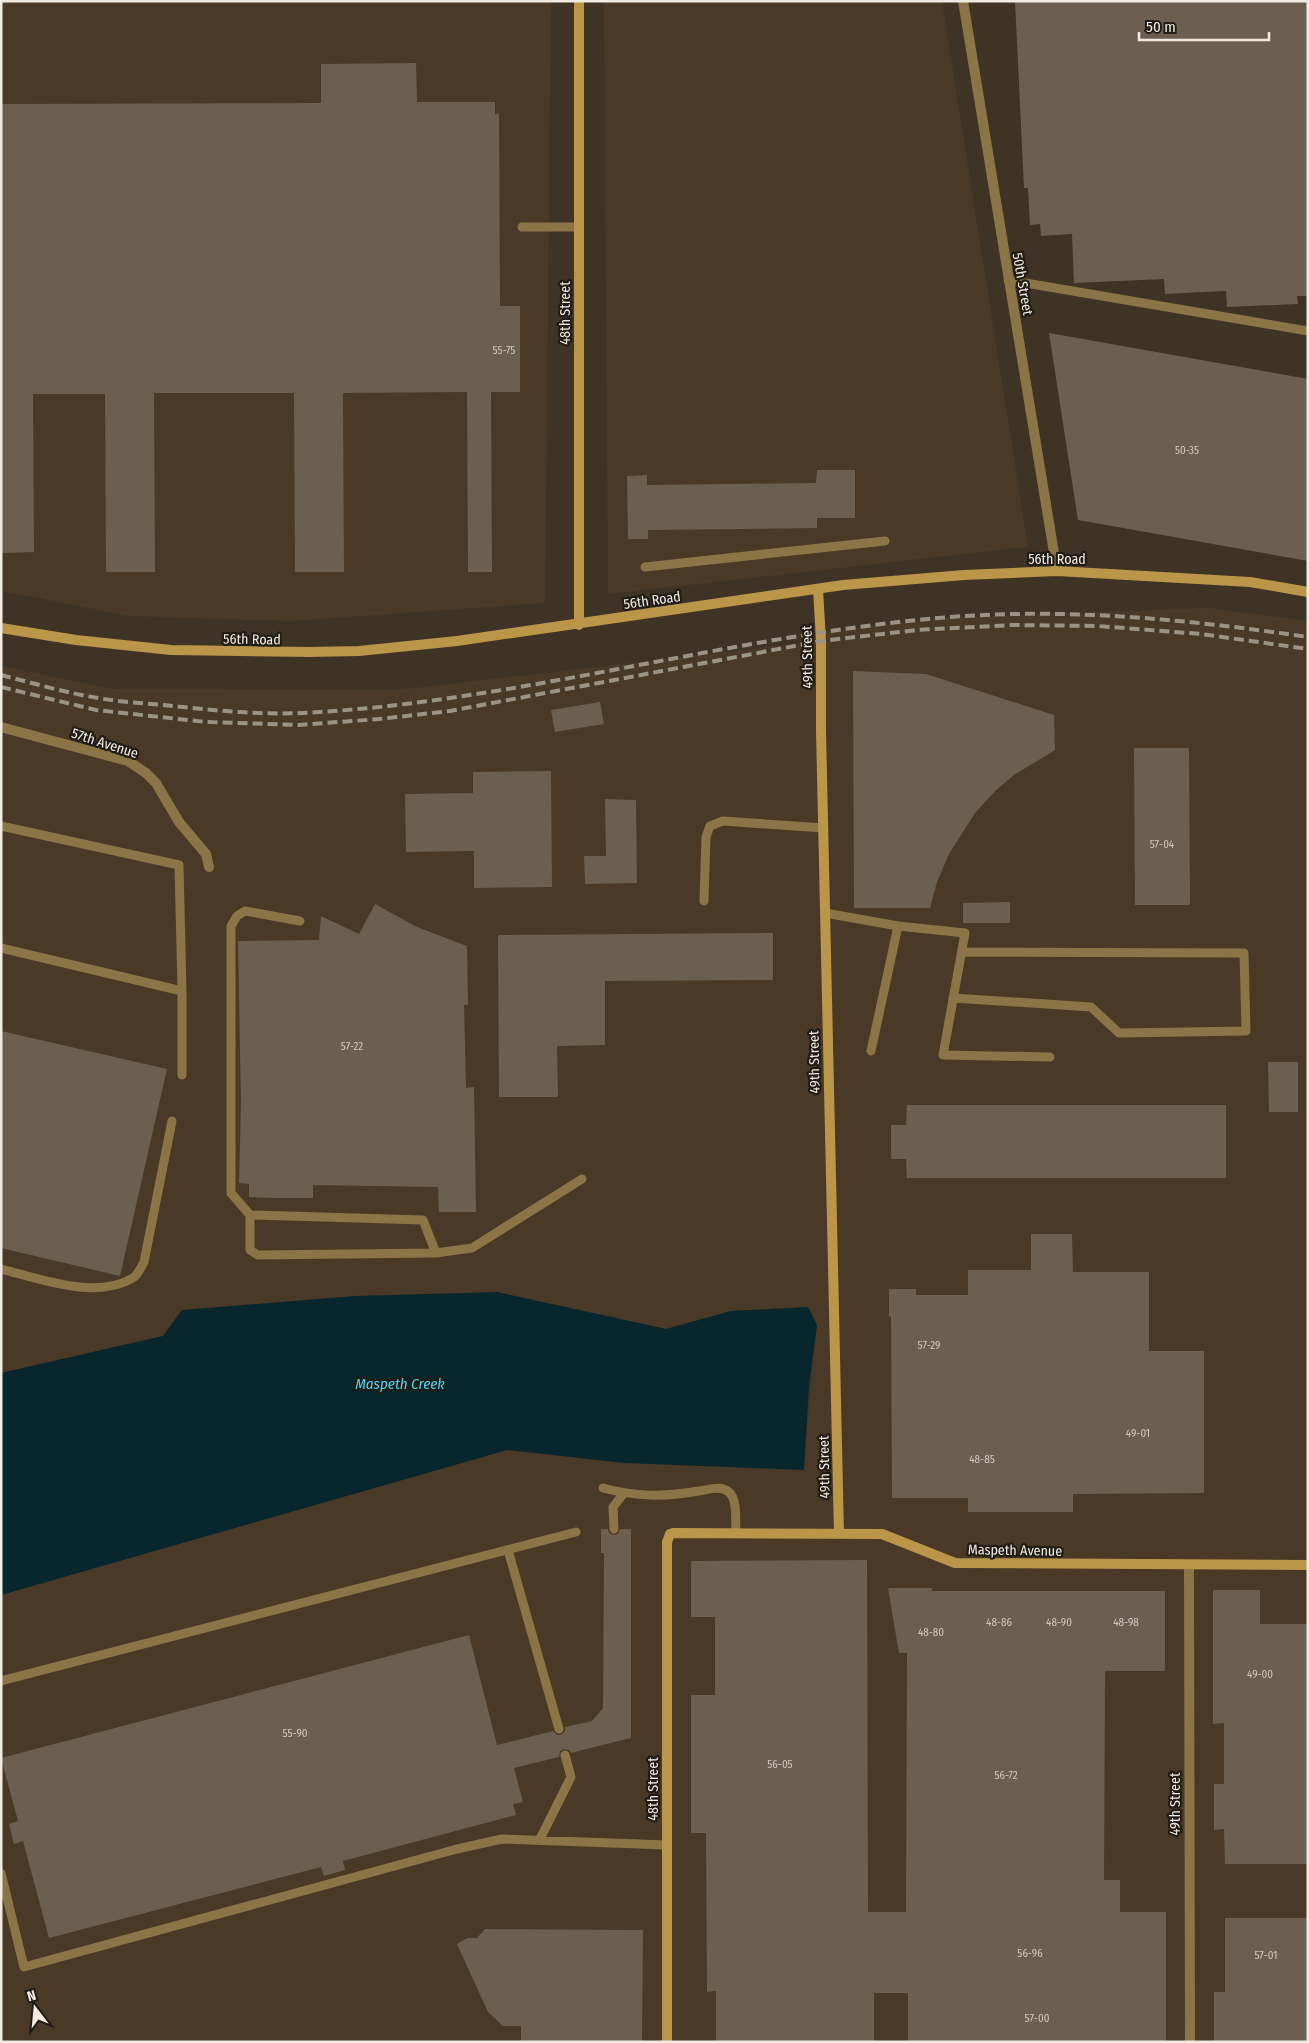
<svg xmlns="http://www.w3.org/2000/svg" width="1309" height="2043" font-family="'Fira Sans Condensed',sans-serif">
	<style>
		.built { fill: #4a3926 }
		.water { fill: #08262e }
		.building { fill: #6c5f50 }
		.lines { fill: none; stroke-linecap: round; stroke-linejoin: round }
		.lane { stroke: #8b7446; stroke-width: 9 }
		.street { stroke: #8b7446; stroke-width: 10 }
		.secondary { stroke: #bb9649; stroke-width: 10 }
		.rail { stroke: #9c9387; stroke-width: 4; stroke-dasharray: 10 5; stroke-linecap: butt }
		.labels { text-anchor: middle; stroke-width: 4.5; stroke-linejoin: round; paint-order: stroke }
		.number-label { font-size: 11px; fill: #d0c8be }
		.street-label { font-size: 14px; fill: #f2ebe2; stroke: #211c16 }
		.water-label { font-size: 15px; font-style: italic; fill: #4ed5f9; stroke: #211c16 }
	</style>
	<rect width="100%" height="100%" fill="#3f3325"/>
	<!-- built -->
	<path class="built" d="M 1,1 L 551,1 L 545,603 L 291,621 L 130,616 L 1,591 Z
		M 604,1 L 942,1 L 1028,547 L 608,594 Z
		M 1209,608 L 1308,621 L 1308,2042 L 1,2042 L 1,1595 L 507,1450 L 803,1470 L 817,1325 L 808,1307 L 731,1311 L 666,1329 L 497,1292 L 182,1310 L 163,1336 L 1,1373 L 1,666 L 112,689 L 397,690 L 821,641 L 821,632 L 938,618 Z"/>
	<!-- water -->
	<path class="water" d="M 497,1292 L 666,1329 L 731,1311 L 808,1307 L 817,1325 L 809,1384 L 804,1470 L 624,1463 L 507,1450 L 1,1595 L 1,1373 L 163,1336 L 182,1310 L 354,1296 Z"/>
	<!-- building -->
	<path class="building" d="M 1015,1 L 1308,1 L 1308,296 L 1297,296 L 1298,304 L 1227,307 L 1226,291 L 1165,294 L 1164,279 L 1074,283 L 1072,234 L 1041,236 L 1040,224 L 1030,225 L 1028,188 L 1024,188 Z
		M 416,63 L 417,102 L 495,102 L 495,114 L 499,114 L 500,306 L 520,306 L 520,392 L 491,392 L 492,572 L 468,572 L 467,392 L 343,393 L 344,572 L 295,572 L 294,393 L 154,393 L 155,572 L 106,572 L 105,394 L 33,394 L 34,552 L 1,553 L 1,104 L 321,103 L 321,64 Z
		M 1049,333 L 1308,379 L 1308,561 L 1078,520 Z
		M 817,470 L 855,470 L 855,518 L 817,518 L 817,528 L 648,530 L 648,539 L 628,539 L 627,476 L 647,475 L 647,485 L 816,483 Z
		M 853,671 L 926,674 L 1054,715 L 1055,750 L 1014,775 L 995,791 L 975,813 L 949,854 L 937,882 L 930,908 L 854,908 Z
		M 600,702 L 604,724 L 555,732 L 551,710 Z
		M 1134,748 L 1189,748 L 1190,905 L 1135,905 Z
		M 551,771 L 552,887 L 474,888 L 474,851 L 406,852 L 405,794 L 473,793 L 473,772 Z
		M 605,799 L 636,800 L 637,883 L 585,884 L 584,856 L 606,856 Z
		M 1010,902 L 1010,923 L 963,923 L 963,903 Z
		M 375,904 L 417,927 L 467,946 L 468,1005 L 464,1005 L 466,1088 L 474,1087 L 476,1212 L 439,1212 L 438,1187 L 313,1185 L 313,1198 L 274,1198 L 249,1197 L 249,1184 L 239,1183 L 241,1103 L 238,941 L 319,940 L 321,916 L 359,934 Z
		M 773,933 L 773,980 L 605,981 L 605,1045 L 557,1046 L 558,1097 L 499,1097 L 498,935 Z
		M 1,1031 L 167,1069 L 120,1276 L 1,1248 Z
		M 1268,1062 L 1298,1062 L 1298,1112 L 1269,1112 Z
		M 907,1105 L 1226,1105 L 1226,1178 L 907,1178 L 906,1159 L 891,1159 L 891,1125 L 906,1125 Z
		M 1031,1234 L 1072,1234 L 1073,1272 L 1149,1272 L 1149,1351 L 1204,1351 L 1204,1493 L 1073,1494 L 1073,1512 L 968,1512 L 968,1498 L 892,1498 L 891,1316 L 889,1317 L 889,1289 L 916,1289 L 916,1295 L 968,1295 L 968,1270 L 1031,1270 Z
		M 601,1529 L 608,1529 L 609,1533 L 614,1535 L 618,1534 L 620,1529 L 631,1529 L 631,1738 L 571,1753 L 569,1750 L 564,1749 L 560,1751 L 559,1757 L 514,1768 L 523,1802 L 513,1804 L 516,1815 L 343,1861 L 345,1870 L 324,1876 L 321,1867 L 49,1938 L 23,1841 L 14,1844 L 9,1824 L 18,1821 L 1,1758 L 469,1635 L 497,1745 L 553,1731 L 557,1735 L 561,1735 L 565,1731 L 565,1727 L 592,1721 L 603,1708 L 604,1553 L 601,1553 Z
		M 867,1560 L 868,1912 L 906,1912 L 907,1653 L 899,1653 L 888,1588 L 932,1588 L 932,1591 L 1165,1591 L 1165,1671 L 1105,1671 L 1104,1880 L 1120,1880 L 1120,1912 L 1166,1912 L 1166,2042 L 908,2042 L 908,1993 L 874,1993 L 874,2042 L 716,2042 L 716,1991 L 707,1992 L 706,1833 L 691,1833 L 691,1695 L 715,1695 L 715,1617 L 691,1617 L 691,1561 Z
		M 1213,1590 L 1260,1590 L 1260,1624 L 1308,1624 L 1308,1864 L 1225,1864 L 1224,1829 L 1214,1830 L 1214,1784 L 1224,1784 L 1224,1723 L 1213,1724 Z
		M 1225,1918 L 1308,1918 L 1308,2042 L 1214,2042 L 1214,1992 L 1225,1992 Z
		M 485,1929 L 643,1930 L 642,2042 L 521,2042 L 521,2026 L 503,2026 L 488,2012 L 457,1944 L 467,1938 L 477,1938 Z"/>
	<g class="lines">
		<!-- lane -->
		<path class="lane" d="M 522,227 L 579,227
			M 1008,280 L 1308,331
			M 645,567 L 885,541
			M 1,826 L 179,865 L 182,991 L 182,1075
			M 704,901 L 706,837 L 710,826 L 723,821 L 823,828
			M 825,913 L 898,926 L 871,1051
			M 300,921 L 245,911 L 237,916 L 231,926 L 231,1193 L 250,1215 L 250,1250 L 258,1255 L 436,1253 L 472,1248 L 582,1179
			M 898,926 L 965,933 L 943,1055 L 1050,1057
			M 1,948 L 182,991
			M 953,998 L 1091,1007 L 1119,1033 L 1246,1031 L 1244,953 L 962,952
			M 250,1215 L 423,1220 L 436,1253
			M 1,1269 C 41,1279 96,1300 133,1278 C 138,1275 141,1267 144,1262 L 172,1121
			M 603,1488 C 637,1497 664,1497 699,1491 C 708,1490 721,1485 729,1492 C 738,1500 735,1522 736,1533
			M 614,1529 L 613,1507 L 624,1493
			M 508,1550 L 559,1729
			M 1,1681 L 576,1532
			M 540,1839 L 571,1777 L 565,1755
			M 1,1873 L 24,1967 L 457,1849 L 502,1839 L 667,1845"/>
		<!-- street -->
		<path class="street" d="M 963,1 L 1057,571
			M 1,727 L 128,761 L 146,773 L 156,783 L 179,822 L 206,854 L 209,867
			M 1189,1566 L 1190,2042"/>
		<!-- secondary -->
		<path class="secondary" d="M 579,1 L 579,625
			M 818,589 L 821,641 L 821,731 L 839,1534
			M 1,628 L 76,640 L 171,650 L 309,652 L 359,651 L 457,641 L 843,585 L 964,575 L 1057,571 L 1250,582 L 1308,592
			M 667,2042 L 667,1542 L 670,1534 L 673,1533 L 882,1534 L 955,1563 L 1308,1565"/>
		<!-- rail -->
		<path class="rail" d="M 1,675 C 33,683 66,693 98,698 C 120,702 142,703 164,705 C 209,710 257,715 303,713 C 517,702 725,637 938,618 C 1062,607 1185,619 1308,637
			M 1,687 L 96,710 L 206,722 L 299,725 L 379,719 L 450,711 L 821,641 L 917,630 L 1012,625 L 1098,626 L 1201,634 L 1308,649"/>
	</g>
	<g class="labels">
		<!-- number labels -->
		<g class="number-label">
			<text x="504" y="354">55-75</text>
			<text x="1187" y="454">50-35</text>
			<text x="1162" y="848">57-04</text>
			<text x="352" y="1050">57-22</text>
			<text x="929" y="1349">57-29</text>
			<text x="1138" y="1437">49-01</text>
			<text x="982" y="1463">48-85</text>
			<text x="999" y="1626">48-86</text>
			<text x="1059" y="1626">48-90</text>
			<text x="1126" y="1626">48-98</text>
			<text x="931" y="1636">48-80</text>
			<text x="1260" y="1678">49-00</text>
			<text x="295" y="1737">55-90</text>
			<text x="780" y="1768">56-05</text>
			<text x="1006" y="1779">56-72</text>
			<text x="1030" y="1957">56-96</text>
			<text x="1266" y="1959">57-01</text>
			<text x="1037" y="2022">57-00</text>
		</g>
		<!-- street labels -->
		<g class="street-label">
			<text transform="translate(1023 284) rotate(80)" y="5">50th Street</text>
			<text transform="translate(565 313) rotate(-90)" y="5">48th Street</text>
			<text x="1057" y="564">56th Road</text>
			<text transform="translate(652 600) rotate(-8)" y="5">56th Road</text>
			<text transform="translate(252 639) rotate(1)" y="5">56th Road</text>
			<text transform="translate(807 657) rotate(-91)" y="5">49th Street</text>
			<text transform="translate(105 743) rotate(18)" y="5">57th Avenue</text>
			<text transform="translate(814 1062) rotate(-91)" y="5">49th Street</text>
			<text transform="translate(824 1467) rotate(-91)" y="5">49th Street</text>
			<text transform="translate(1015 1550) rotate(1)" y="5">Maspeth Avenue</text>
			<text transform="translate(653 1789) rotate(-90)" y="5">48th Street</text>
			<text transform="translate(1175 1804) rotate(-90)" y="5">49th Street</text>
		</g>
		<!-- water labels -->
		<g class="water-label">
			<text x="400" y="1389">Maspeth Creek</text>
		</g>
	</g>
	<!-- border -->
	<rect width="1309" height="2043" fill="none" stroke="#f2ebe2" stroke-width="5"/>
	<!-- north arrow -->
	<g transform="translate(35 2008) rotate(344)" stroke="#211c16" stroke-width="4" paint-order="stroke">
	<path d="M0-4L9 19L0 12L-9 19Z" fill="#f2ebe2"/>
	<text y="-8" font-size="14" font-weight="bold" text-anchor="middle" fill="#f2ebe2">N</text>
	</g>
	<!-- scale -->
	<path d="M1139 32v8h130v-8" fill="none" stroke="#f2ebe2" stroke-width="2.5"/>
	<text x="1146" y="32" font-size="15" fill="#f2ebe2" stroke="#211c16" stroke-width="4" paint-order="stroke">50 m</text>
</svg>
